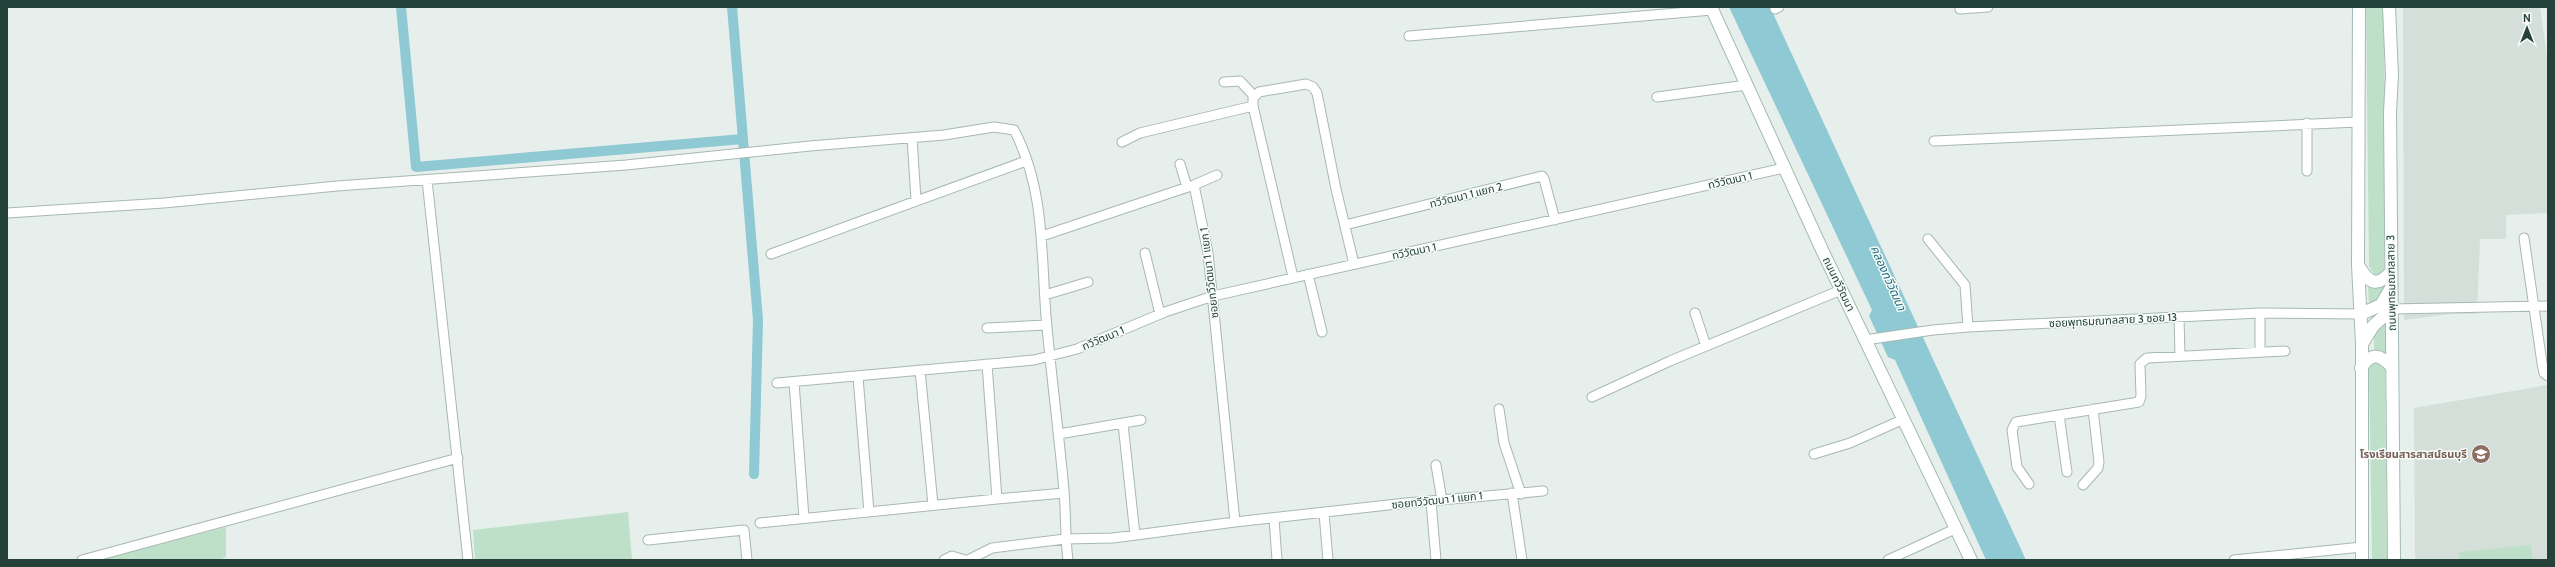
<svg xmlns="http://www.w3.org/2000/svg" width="2555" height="567" font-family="Cabin,'Noto Sans Thai',sans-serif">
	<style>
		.built { fill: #d4dfda }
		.green { fill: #bfe0c8 }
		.water { fill: #8ec9d4 }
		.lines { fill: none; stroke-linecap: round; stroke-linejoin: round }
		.canal { stroke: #8ec9d4; stroke-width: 10 }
		.street-casing { stroke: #a8b8b2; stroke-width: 11 }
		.secondary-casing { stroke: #a4bbb3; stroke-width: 14 }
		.street { stroke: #fff; stroke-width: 9 }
		.secondary { stroke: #fff; stroke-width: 12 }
		.labels { text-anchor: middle; stroke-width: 3; stroke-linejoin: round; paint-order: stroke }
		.street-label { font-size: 11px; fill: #24423a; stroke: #f7fbf9 }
		.education-label { font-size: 11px; font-weight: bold; fill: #785e54; stroke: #f7fbf9; text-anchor: end }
		.water-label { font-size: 12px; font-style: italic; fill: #1c6f80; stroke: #f7fbf9 }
	</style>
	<rect width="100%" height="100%" fill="#e6efeb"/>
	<!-- built -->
	<path class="built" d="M 2403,7 L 2540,7 L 2548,63 L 2548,213 L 2506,215 L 2506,239 L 2480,239 L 2477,314 L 2451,314 L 2404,320 Z
		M 2548,385 L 2548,560 L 2415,560 L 2414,408 Z"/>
	<!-- green -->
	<path class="green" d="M 2366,7 L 2383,7 C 2386,95 2385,183 2384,271 L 2376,277 L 2369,266 Z
		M 2384,284 L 2382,294 L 2372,306 L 2369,306 L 2368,285 Z
		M 2388,321 L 2389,357 L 2374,353 L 2374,332 L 2377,325 Z
		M 2375,362 L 2385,368 L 2387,560 L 2372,560 L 2369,366 Z
		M 628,512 L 632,560 L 475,560 L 473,530 Z
		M 226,527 L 226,557 L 219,560 L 99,560 Z
		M 2531,545 L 2533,560 L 2460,560 L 2459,552 Z"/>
	<!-- water -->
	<path class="water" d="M 1729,7 L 1770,7 L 2026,560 L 1986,560 L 1895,360 L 1888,357 L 1869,316 L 1872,310 Z"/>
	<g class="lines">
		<!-- canal -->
		<path class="canal" d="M 401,7 L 416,167 L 743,139
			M 732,7 L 758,320 L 754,474"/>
		<!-- street casing -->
		<g class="street-casing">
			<path id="street" d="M 1775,9 L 1779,7
				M 1960,9 L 1988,7
				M 1409,36 L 1712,10
				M 1224,82 L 1240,81 L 1254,96
				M 1657,97 L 1747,85
				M 1253,106 L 1293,277
				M 2307,123 L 2307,171
				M 912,138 L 916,200
				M 1934,141 L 2358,122
				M 1122,142 L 1140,133 L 1253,106 L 1253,98 L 1259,92 L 1306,84 L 1313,87 L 1317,93 L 1336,189 L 1354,264
				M 1180,164 L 1187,187
				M 427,180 L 468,560
				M 1194,185 L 1217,175
				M 7,213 L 164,203 L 337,186 L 626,165 L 810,146 L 944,135 L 994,127 L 1014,130 C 1045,188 1041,254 1046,316 C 1051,375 1059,433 1064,491 C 1066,514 1065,537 1068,560
				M 1345,225 L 1542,176 L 1544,179 L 1555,220
				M 1042,236 L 1194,185 L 1208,253 L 1235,522 L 1406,503 L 1543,491
				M 2524,238 L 2542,363 L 2544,373 L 2548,376
				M 1928,239 L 1965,285 L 1968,327
				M 1145,253 L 1160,314
				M 771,254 L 1026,161
				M 1308,274 L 1322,332
				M 1045,295 L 1088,282
				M 2392,309 L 2548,306
				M 1695,313 L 1706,346
				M 2260,313 L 2260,352
				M 2179,317 L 2180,356
				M 987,328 L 1047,325
				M 1865,340 L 1933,330 L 1968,327 L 2260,313 L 2361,314
				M 920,370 L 933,505
				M 858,377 L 869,512
				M 794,382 L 804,518
				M 777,383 L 1034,360 L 1077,349 L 1165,312 L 1213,296 L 1784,168
				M 1592,397 L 1670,361 L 1841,290
				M 1499,409 L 1504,443 L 1521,494
				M 2059,415 L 2067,472
				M 1123,424 L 1135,535
				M 1059,434 L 1141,420
				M 1814,454 L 1850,443 L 1904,419
				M 1436,465 L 1442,500
				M 2029,484 L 2017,467 L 2012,430 L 2016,422 L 2139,402 L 2141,396 L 2140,364 L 2147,358 L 2285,351
				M 2083,485 L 2098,468 L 2099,462 L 2093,409
				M 1512,493 L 1522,560
				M 997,499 L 1064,493
				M 1431,501 L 1436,560
				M 1324,513 L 1328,560
				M 1274,519 L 1277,560
				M 760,523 L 997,499 L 987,364
				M 648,540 L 744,530 L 747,560
				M 82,560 L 458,458
				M 944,560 L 952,556 L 965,560
				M 968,560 L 992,548 L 1065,539 L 1113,538 L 1235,522
				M 1888,560 L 1957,528
				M 2234,560 L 2362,547"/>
		</g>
		<!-- secondary casing -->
		<g class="secondary-casing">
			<path id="secondary" d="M 1711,7 L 1823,252 L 1971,560
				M 2359,7 L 2358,265 L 2362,344 L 2362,560
				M 2389,7 L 2392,75 L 2390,112 L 2394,560
				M 2358,265 C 2368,282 2376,289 2391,272
				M 2361,314 L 2381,305 L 2391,288
				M 2362,344 L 2373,326 L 2392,309
				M 2361,368 C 2371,352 2380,354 2392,367"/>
		</g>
		<!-- street -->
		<use href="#street" class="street"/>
		<!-- secondary -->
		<use href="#secondary" class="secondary"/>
	</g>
	<!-- icons -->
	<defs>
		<g id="school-disc" transform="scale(1)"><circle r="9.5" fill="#8d6e63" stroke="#f7fbf9"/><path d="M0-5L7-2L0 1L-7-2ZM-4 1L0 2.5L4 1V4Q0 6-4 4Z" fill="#fff"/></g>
	</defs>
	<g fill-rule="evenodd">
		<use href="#school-disc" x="2481" y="454"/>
	</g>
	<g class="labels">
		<!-- street labels -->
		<g class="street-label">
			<text transform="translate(1730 180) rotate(-13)" y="4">ทวีวัฒนา 1</text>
			<text transform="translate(1466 195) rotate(-14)" y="4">ทวีวัฒนา 1 แยก 2</text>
			<text transform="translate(1414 251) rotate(-12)" y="4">ทวีวัฒนา 1</text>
			<text transform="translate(1209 273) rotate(-97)" y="4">ซอยทวีวัฒนา 1 แยก 1</text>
			<text transform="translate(2391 283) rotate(-91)" y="4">ถนนพุทธมณฑลสาย 3</text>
			<text transform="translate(1839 284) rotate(64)" y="4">ถนนทวีวัฒนา</text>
			<text transform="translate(2113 320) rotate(-3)" y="4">ซอยพุทธมณฑลสาย 3 ซอย 13</text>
			<text transform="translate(1103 338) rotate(-23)" y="4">ทวีวัฒนา 1</text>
			<text transform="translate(1437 500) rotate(-6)" y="4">ซอยทวีวัฒนา 1 แยก 1</text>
		</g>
		<!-- education labels -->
		<g class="education-label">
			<text x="2467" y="458">โรงเรียนสารสาสน์ธนบุรี</text>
		</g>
		<!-- water labels -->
		<g class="water-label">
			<text transform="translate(1888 278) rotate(66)" y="4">คลองทวีวัฒนา</text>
		</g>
	</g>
	<!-- border -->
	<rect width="2555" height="567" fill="none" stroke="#24423a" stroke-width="16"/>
	<!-- north arrow -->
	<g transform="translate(2527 28)" stroke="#f7fbf9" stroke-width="3" paint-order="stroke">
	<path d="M0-3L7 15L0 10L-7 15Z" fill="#24423a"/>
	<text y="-6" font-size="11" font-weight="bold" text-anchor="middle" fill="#24423a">N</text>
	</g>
</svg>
